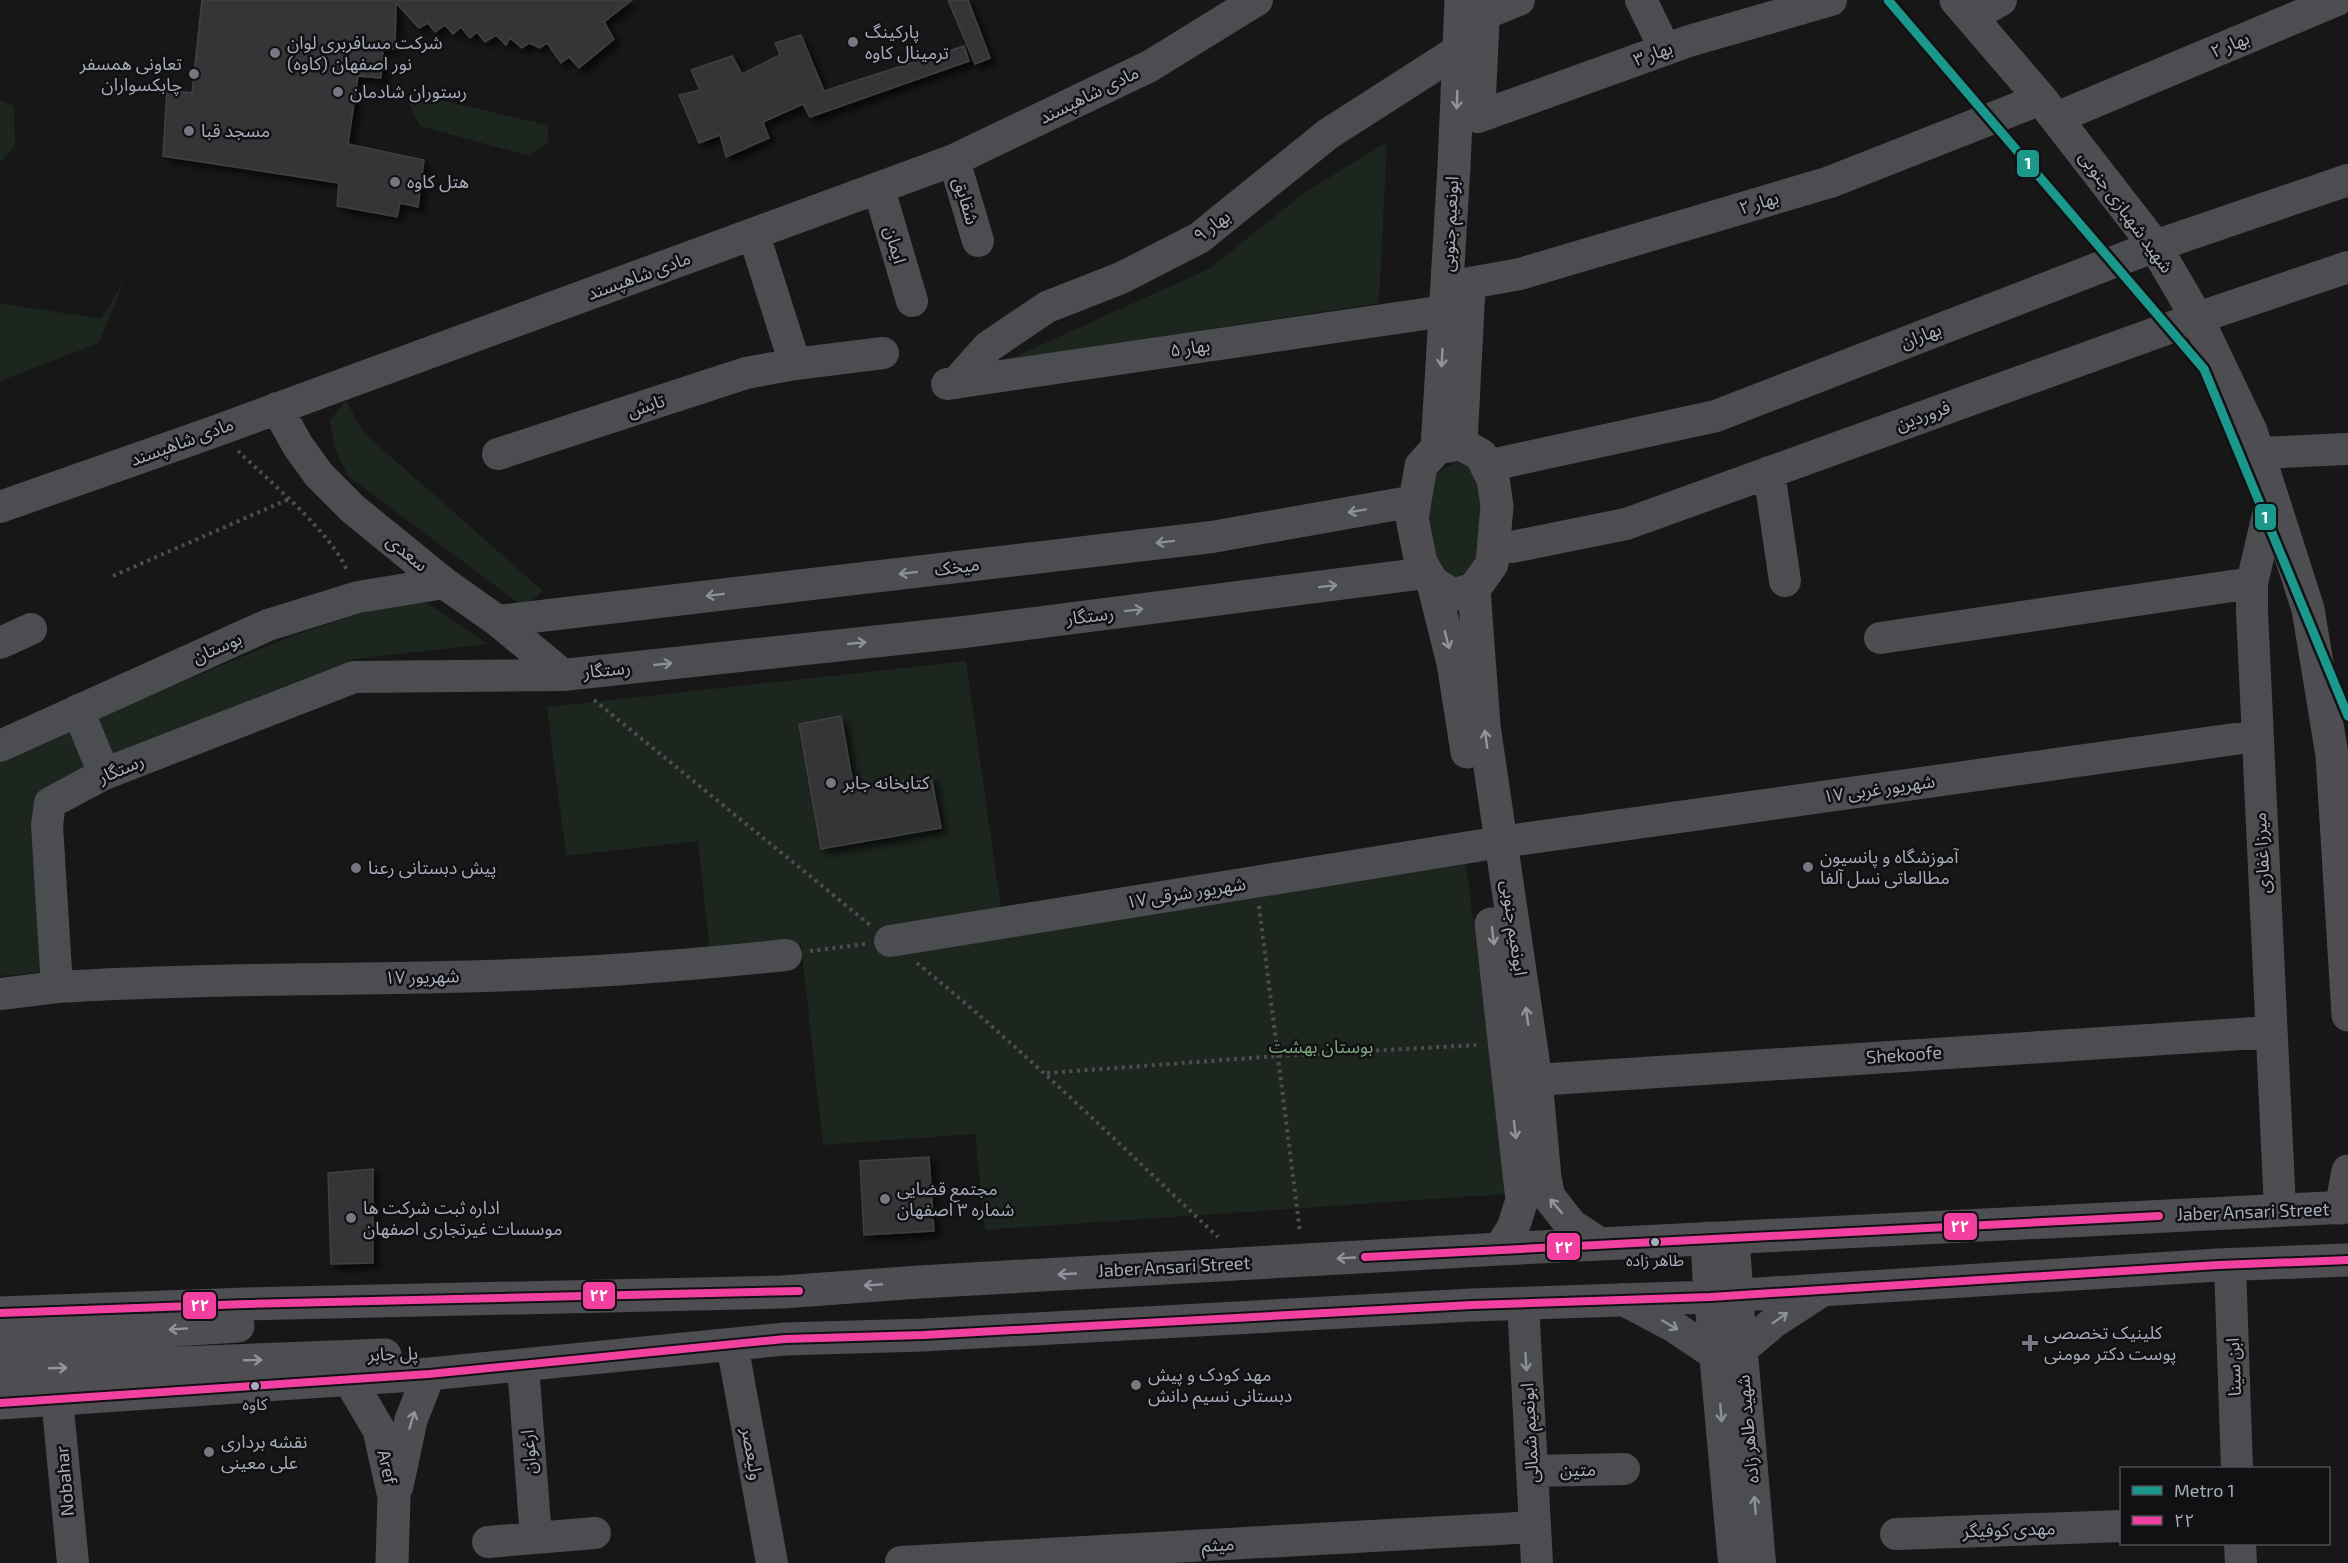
<svg xmlns="http://www.w3.org/2000/svg" width="2348" height="1563" font-family="'Exo 2','Noto Sans Arabic',sans-serif">
	<style>
		.green { fill: #1c251e }
		.building { fill: #353537; stroke: #3f4044; stroke-width: 1.5; filter: url(#shadow) }
		.lines { fill: none; stroke-linecap: round; stroke-linejoin: round }
		.path { stroke: #4d4e52; stroke-width: 4; stroke-dasharray: 3 4.5; stroke-linecap: butt }
		.minor { stroke: #4b4d50; stroke-width: 32 }
		.major { stroke: #4e4e52; stroke-width: 33 }
		.bus-1-casing { stroke: #111113; stroke-width: 12 }
		.bus-1 { stroke: #f240a1; stroke-width: 8 }
		.metro-1-casing { stroke: #111113; stroke-width: 14 }
		.metro-1 { stroke: #1a988c; stroke-width: 9 }
		.oneway { stroke: #9194a0 }
		.oneway2 { stroke: #8b909a }
		.poi-dot { fill: #757881; stroke: #111113; stroke-width: 2 }
		.bus-dot { fill: #a7acba; stroke: #111113; stroke-width: 2 }
		.labels { text-anchor: middle; stroke-width: 5; stroke-linejoin: round; paint-order: stroke }
		.bus-label { font-size: 16px; fill: #a7acba; stroke: #111113 }
		.poi-label { font-size: 18px; fill: #a7acba; stroke: #111113; text-anchor: start }
		.street-label { font-size: 18px; fill: #a7acba; stroke: #111113 }
		.park-label { font-size: 18px; fill: #7ca67f; stroke: #111113 }
		.line-badge { stroke: #111113; stroke-width: 2 }
		.badge-label { font-size: 16px; text-anchor: middle; font-weight: bold; fill: #fff }
	</style>
	<defs>
		<filter id="shadow"><feDropShadow dx="5.5" dy="5.5" stdDeviation="3" flood-color="#0009"/></filter>
	</defs>
	<rect width="100%" height="100%" fill="#171717"/>
	<!-- green -->
	<path class="green" d="M 428,97 L 547,125 L 549,142 L 529,156 L 420,126 L 409,104 Z
		M 0,100 L 14,106 L 15,146 L 0,162 Z
		M 1387,142 L 1379,303 L 1007,360 L 1209,269 L 1304,193 Z
		M 125,279 L 99,343 L 0,381 L 0,303 L 101,319 Z
		M 346,401 L 364,433 L 543,591 L 524,607 L 348,476 L 335,449 L 330,420 Z
		M 1458,462 L 1473,463 L 1484,474 L 1486,555 L 1466,578 L 1450,579 L 1438,572 C 1433,548 1420,499 1434,477 C 1439,470 1450,465 1458,462 Z
		M 421,599 L 488,644 L 355,659 L 93,761 L 41,792 L 40,972 L 0,976 L 0,763 L 110,712 L 294,635 L 365,612 Z
		M 966,661 L 1002,915 L 1466,863 L 1507,1194 L 985,1230 L 975,1134 L 823,1145 L 801,945 L 710,954 L 698,841 L 566,856 L 547,707 Z"/>
	<!-- building -->
	<path class="building" d="M 202,0 L 632,0 L 604,22 L 614,39 L 579,68 L 569,57 L 561,63 L 547,43 L 540,48 L 529,43 L 522,48 L 510,38 L 506,45 L 496,35 L 485,42 L 477,32 L 470,38 L 461,27 L 453,34 L 445,25 L 435,32 L 428,23 L 419,28 L 396,3 L 395,49 L 383,48 L 381,78 L 358,76 L 348,144 L 424,160 L 418,207 L 400,203 L 397,217 L 337,206 L 339,183 L 163,156 L 167,90 L 192,93 Z
		M 948,0 L 968,0 L 990,58 L 975,64 Z
		M 801,35 L 824,91 L 964,46 L 969,61 L 810,117 L 803,104 L 763,122 L 769,138 L 726,157 L 720,135 L 699,143 L 679,95 L 700,90 L 691,70 L 732,56 L 742,74 L 780,55 L 775,43 Z
		M 841,716 L 854,790 L 931,776 L 941,828 L 821,849 L 799,724 Z
		M 929,1157 L 934,1231 L 864,1235 L 860,1161 Z
		M 373,1169 L 373,1263 L 331,1264 L 328,1173 Z"/>
	<g class="lines">
		<!-- path -->
		<path class="path" d="M 238,451 C 268,480 333,534 347,571
			M 113,576 L 289,499
			M 594,700 L 870,925
			M 1259,906 L 1300,1232
			M 810,951 L 865,944
			M 917,963 C 1023,1049 1119,1144 1218,1237
			M 1047,1073 L 1278,1056 L 1476,1045"/>
		<!-- minor -->
		<path class="minor" d="M 1641,0 L 1665,49
			M 1484,14 L 1519,0
			M 1972,17 L 2001,0
			M 1478,117 L 1689,41 L 1831,0
			M 2056,118 L 2337,0
			M 954,160 L 978,241
			M 879,189 L 912,301
			M 754,235 L 795,364
			M 1470,283 L 1520,274 L 1830,182 L 2041,99
			M 956,383 L 988,347 L 1047,307 L 1121,278 L 1199,238 L 1328,134 L 1459,50
			M 947,384 L 1445,311
			M 277,408 L 298,446 L 319,475 L 353,509 L 444,583 L 498,621 L 563,675
			M 2258,453 L 2348,449
			M 498,454 L 746,373 L 795,364 L 883,353
			M 1487,466 L 1716,416 L 2155,246 L 2348,180
			M 1769,472 L 1785,581
			M 2272,498 L 2252,583 L 2252,612 L 2280,1209
			M 0,507 L 216,431 L 954,160 L 1150,66 L 1257,0
			M 1494,545 L 1512,547 L 1626,524 L 2197,318 L 2348,267
			M 498,621 L 1212,537 L 1415,501
			M 1880,638 L 2252,583
			M 0,643 L 31,629
			M 78,710 L 104,774
			M 0,746 L 268,625 L 358,597 L 444,583
			M 890,941 L 1501,842 L 2256,736
			M 57,987 C 187,979 317,980 447,977 C 560,975 673,967 786,955
			M 0,994 L 57,987 L 47,825 L 50,803 L 104,774 L 354,677 L 563,675 L 964,632 L 1426,573
			M 1536,1080 L 2271,1032
			M 2230,1265 L 2237,1468
			M 1737,1295 L 1760,1563
			M 1710,1297 L 1734,1563
			M 1622,1299 L 1673,1326 L 1716,1355
			M 1523,1303 L 1537,1563
			M 732,1344 L 772,1563
			M 1741,1350 L 1774,1322 L 1823,1290
			M 523,1366 L 536,1538
			M 57,1399 L 73,1563
			M 1532,1471 L 1624,1469
			M 1896,1534 L 2122,1526
			M 488,1542 L 595,1533
			M 2240,1544 L 2241,1563
			M 901,1562 L 1535,1527"/>
		<!-- major -->
		<path class="major" d="M 1956,0 L 2041,99 L 2155,246 L 2197,318 L 2251,431 L 2308,609 L 2332,755 L 2348,1015
			M 1479,106 L 1484,0
			M 1461,444 L 1469,287
			M 1461,444 L 1481,455 L 1493,479 L 1497,506 L 1492,564 L 1474,589 L 1453,595 L 1433,583 L 1421,563 L 1412,518 L 1421,466 L 1437,448 Z
			M 1437,448 L 1454,166 L 1461,0
			M 1433,583 L 1453,663 L 1467,752
			M 1474,589 L 1484,726 L 1536,1080 L 1545,1178 L 1549,1197 L 1571,1225 L 1600,1244
			M 1491,924 L 1522,1200 L 1513,1228 L 1500,1249
			M 2341,1208 L 2348,1171
			M 1707,1238 L 1710,1297
			M 1733,1238 L 1737,1295
			M 0,1313 L 246,1304 L 782,1292 L 919,1282 L 1500,1249 L 2348,1207
			M 0,1341 L 238,1326
			M 0,1370 L 385,1355
			M 349,1379 L 379,1430 L 394,1497 L 392,1563
			M 0,1403 L 429,1374 L 785,1339 L 923,1335 L 1472,1305 L 1710,1297 L 2218,1265 L 2348,1260
			M 397,1486 L 411,1420 L 429,1374"/>
		<!-- bus-1 casing -->
		<g class="bus-1-casing">
			<path id="bus-1" d="M 1365,1257 L 2159,1216
				M 0,1313 L 246,1304 L 799,1291
				M 0,1403 L 429,1374 L 785,1339 L 923,1335 L 1472,1305 L 1710,1297 L 2218,1265 L 2348,1260"/>
		</g>
		<!-- bus-1 -->
		<use href="#bus-1" class="bus-1"/>
		<!-- metro-1 casing -->
		<g class="metro-1-casing">
			<path id="metro-1" d="M 1888,0 L 2204,369 L 2348,716"/>
		</g>
		<!-- metro-1 -->
		<use href="#metro-1" class="metro-1"/>
	</g>
	<!-- one-way arrows -->
	<defs><path id="oneway-shaft" d="M-6 0H5M1.5-3L5.5 0L1.5 3" fill="none" stroke-width="1.6" stroke-linecap="round" stroke-linejoin="round" transform="scale(1.5)"/></defs>
	<g class="oneway">
		<use href="#oneway-shaft" transform="translate(1457 100) rotate(92)"/>
		<use href="#oneway-shaft" transform="translate(1442 358) rotate(93)"/>
		<use href="#oneway-shaft" transform="translate(1447 640) rotate(76)"/>
		<use href="#oneway-shaft" transform="translate(1486 739) rotate(-98)"/>
		<use href="#oneway-shaft" transform="translate(1493 936) rotate(83)"/>
		<use href="#oneway-shaft" transform="translate(1527 1016) rotate(-98)"/>
		<use href="#oneway-shaft" transform="translate(1515 1130) rotate(83)"/>
		<use href="#oneway-shaft" transform="translate(1556 1206) rotate(-130)"/>
		<use href="#oneway-shaft" transform="translate(1346 1258) rotate(177)"/>
		<use href="#oneway-shaft" transform="translate(1067 1274) rotate(177)"/>
		<use href="#oneway-shaft" transform="translate(873 1285) rotate(176)"/>
		<use href="#oneway-shaft" transform="translate(178 1329) rotate(176)"/>
		<use href="#oneway-shaft" transform="translate(253 1360) rotate(-2)"/>
		<use href="#oneway-shaft" transform="translate(58 1368) rotate(-2)"/>
		<use href="#oneway-shaft" transform="translate(412 1420) rotate(-73)"/>
	</g>
	<g class="oneway2">
		<use href="#oneway-shaft" transform="translate(1357 511) rotate(170)"/>
		<use href="#oneway-shaft" transform="translate(1165 542) rotate(173)"/>
		<use href="#oneway-shaft" transform="translate(908 573) rotate(173)"/>
		<use href="#oneway-shaft" transform="translate(1328 586) rotate(-7)"/>
		<use href="#oneway-shaft" transform="translate(715 595) rotate(173)"/>
		<use href="#oneway-shaft" transform="translate(1134 610) rotate(-7)"/>
		<use href="#oneway-shaft" transform="translate(857 643) rotate(-6)"/>
		<use href="#oneway-shaft" transform="translate(663 664) rotate(-6)"/>
		<use href="#oneway-shaft" transform="translate(1780 1318) rotate(-35)"/>
		<use href="#oneway-shaft" transform="translate(1670 1325) rotate(30)"/>
		<use href="#oneway-shaft" transform="translate(1526 1362) rotate(87)"/>
		<use href="#oneway-shaft" transform="translate(1721 1413) rotate(85)"/>
		<use href="#oneway-shaft" transform="translate(1755 1505) rotate(-95)"/>
	</g>
	<!-- markers -->
	<g class="poi-dot">
		<circle cx="853" cy="42" r="6"/>
		<circle cx="275" cy="53" r="6"/>
		<circle cx="194" cy="74" r="6"/>
		<circle cx="338" cy="92" r="6"/>
		<circle cx="189" cy="131" r="6"/>
		<circle cx="395" cy="182" r="6"/>
		<circle cx="831" cy="783" r="6"/>
		<circle cx="1808" cy="867" r="6"/>
		<circle cx="356" cy="868" r="6"/>
		<circle cx="885" cy="1199" r="6"/>
		<circle cx="351" cy="1218" r="6"/>
		<path d="M2027 1334h6v6h6v6h-6v6h-6v-6h-6v-6h6z"/>
		<circle cx="1136" cy="1385" r="6"/>
		<circle cx="209" cy="1452" r="6"/>
	</g>
	<g class="bus-dot">
		<circle cx="1655" cy="1242" r="5"/>
		<circle cx="255" cy="1386" r="5"/>
	</g>
	<g class="labels">
		<!-- bus labels -->
		<g class="bus-label">
			<text x="1655" y="1266">طاهر زاده</text>
			<text x="255" y="1410">کاوه</text>
		</g>
		<!-- poi labels -->
		<g class="poi-label">
			<text x="865" y="38">پارکینگ<tspan x="865" dy="21">ترمینال کاوه</tspan></text>
			<text x="287" y="49">شرکت مسافربری لوان<tspan x="287" dy="21">نور اصفهان (کاوه)</tspan></text>
			<text x="182" y="70" text-anchor="end">تعاونی همسفر<tspan x="182" dy="21">چابکسواران</tspan></text>
			<text x="350" y="98">رستوران شادمان</text>
			<text x="201" y="137">مسجد قبا</text>
			<text x="407" y="188">هتل کاوه</text>
			<text x="843" y="789">کتابخانه جابر</text>
			<text x="1820" y="863">آموزشگاه و پانسیون<tspan x="1820" dy="21">مطالعاتی نسل آلفا</tspan></text>
			<text x="368" y="874">پیش دبستانی رعنا</text>
			<text x="897" y="1195">مجتمع قضایی<tspan x="897" dy="21">شماره ۳ اصفهان</tspan></text>
			<text x="363" y="1214">اداره ثبت شرکت ها<tspan x="363" dy="21">موسسات غیرتجاری اصفهان</tspan></text>
			<text x="2044" y="1339">کلینیک تخصصی<tspan x="2044" dy="21">پوست دکتر مومنی</tspan></text>
			<text x="1148" y="1381">مهد کودک و پیش<tspan x="1148" dy="21">دبستانی نسیم دانش</tspan></text>
			<text x="221" y="1448">نقشه برداری<tspan x="221" dy="21">علی معینی</tspan></text>
		</g>
		<!-- street labels -->
		<g class="street-label">
			<text transform="translate(2230 45) rotate(-23)" y="6">بهار ۲</text>
			<text transform="translate(1653 54) rotate(-20)" y="6">بهار ۳</text>
			<text transform="translate(1089 95) rotate(-26)" y="6">مادی شاهپسند</text>
			<text transform="translate(966 201) rotate(74)" y="6">شقایق</text>
			<text transform="translate(1759 203) rotate(-17)" y="6">بهار ۲</text>
			<text transform="translate(2126 212) rotate(54)" y="6">شهید شهبازی جنوبی</text>
			<text transform="translate(1450 224) rotate(-87)" y="6">ابونعیم جنوبی</text>
			<text transform="translate(1212 226) rotate(-37)" y="6">بهار ۹</text>
			<text transform="translate(895 245) rotate(74)" y="6">ایمان</text>
			<text transform="translate(639 276) rotate(-20)" y="6">مادی شاهپسند</text>
			<text transform="translate(1921 336) rotate(-21)" y="6">بهاران</text>
			<text transform="translate(1190 348) rotate(-8)" y="6">بهار ۵</text>
			<text transform="translate(646 406) rotate(-18)" y="6">تابش</text>
			<text transform="translate(1923 416) rotate(-20)" y="6">فروردین</text>
			<text transform="translate(182 442) rotate(-20)" y="6">مادی شاهپسند</text>
			<text transform="translate(407 553) rotate(39)" y="6">سعدی</text>
			<text transform="translate(957 567) rotate(-7)" y="6">میخک</text>
			<text transform="translate(1090 616) rotate(-7)" y="6">رستگار</text>
			<text transform="translate(217 648) rotate(-24)" y="6">بوستان</text>
			<text transform="translate(607 670) rotate(-6)" y="6">رستگار</text>
			<text transform="translate(121 769) rotate(-23)" y="6">رستگار</text>
			<text transform="translate(1879 789) rotate(-8)" y="6">۱۷ شهریور غربی</text>
			<text transform="translate(2262 853) rotate(-93)" y="6">میرزا غفاری</text>
			<text transform="translate(1186 893) rotate(-9)" y="6">۱۷ شهریور شرقی</text>
			<text transform="translate(1514 928) rotate(82)" y="6">ابونعیم جنوبی</text>
			<text transform="translate(422 977) rotate(-1)" y="6">۱۷ شهریور</text>
			<text transform="translate(1904 1055) rotate(-4)" y="6">Shekoofe</text>
			<text transform="translate(2253 1212) rotate(-2)" y="6">Jaber Ansari Street</text>
			<text transform="translate(1174 1267) rotate(-3)" y="6">Jaber Ansari Street</text>
			<text transform="translate(393 1354) rotate(-2)" y="6">پل جابر</text>
			<text transform="translate(2234 1367) rotate(-92)" y="6">ابن سینا</text>
			<text transform="translate(1748 1429) rotate(-95)" y="6">شهید طاهر زاده</text>
			<text transform="translate(1530 1433) rotate(-93)" y="6">ابونعیم شمالی</text>
			<text transform="translate(529 1452) rotate(-94)" y="6">ارغوان</text>
			<text transform="translate(752 1454) rotate(80)" y="6">ولیعصر</text>
			<text transform="translate(387 1467) rotate(77)" y="6">Aref</text>
			<text transform="translate(1578 1470) rotate(-1)" y="6">متین</text>
			<text transform="translate(65 1481) rotate(-95)" y="6">Nobahar</text>
			<text transform="translate(2009 1530) rotate(-2)" y="6">مهدی کوفیگر</text>
			<text transform="translate(1218 1545) rotate(-3)" y="6">میثم</text>
		</g>
		<!-- park labels -->
		<g class="park-label">
			<text x="1321" y="1053">بوستان بهشت</text>
		</g>
	</g>
	<g class="line-badge">
		<rect x="2016" y="149" width="24" height="29" rx="6" fill="#1a988c"/>
		<rect x="2254" y="503" width="23" height="28" rx="6" fill="#1a988c"/>
		<rect x="1943" y="1212" width="35" height="29" rx="6" fill="#f240a1"/>
		<rect x="1546" y="1232" width="35" height="29" rx="6" fill="#f240a1"/>
		<rect x="582" y="1281" width="34" height="29" rx="6" fill="#f240a1"/>
		<rect x="182" y="1291" width="35" height="29" rx="6" fill="#f240a1"/>
	</g>
	<g class="badge-label">
		<text x="2028" y="169">1</text>
		<text x="2265" y="523">1</text>
		<text x="1960" y="1232">۲۲</text>
		<text x="1564" y="1253">۲۲</text>
		<text x="599" y="1301">۲۲</text>
		<text x="200" y="1311">۲۲</text>
	</g>
	<!-- legend -->
	<rect x="2120" y="1467" width="210" height="78" fill="#111113" stroke="#4d4f56" stroke-width="1.5"/>
	<rect x="2132" y="1486" width="30" height="9" fill="#1a988c" stroke="#4d4f56" stroke-width="1.5"/>
	<text x="2174" y="1497" font-size="18" fill="#a7acba">Metro 1</text>
	<rect x="2132" y="1516" width="30" height="9" fill="#f240a1" stroke="#4d4f56" stroke-width="1.5"/>
	<text x="2174" y="1527" font-size="18" fill="#a7acba">۲۲</text>
</svg>
